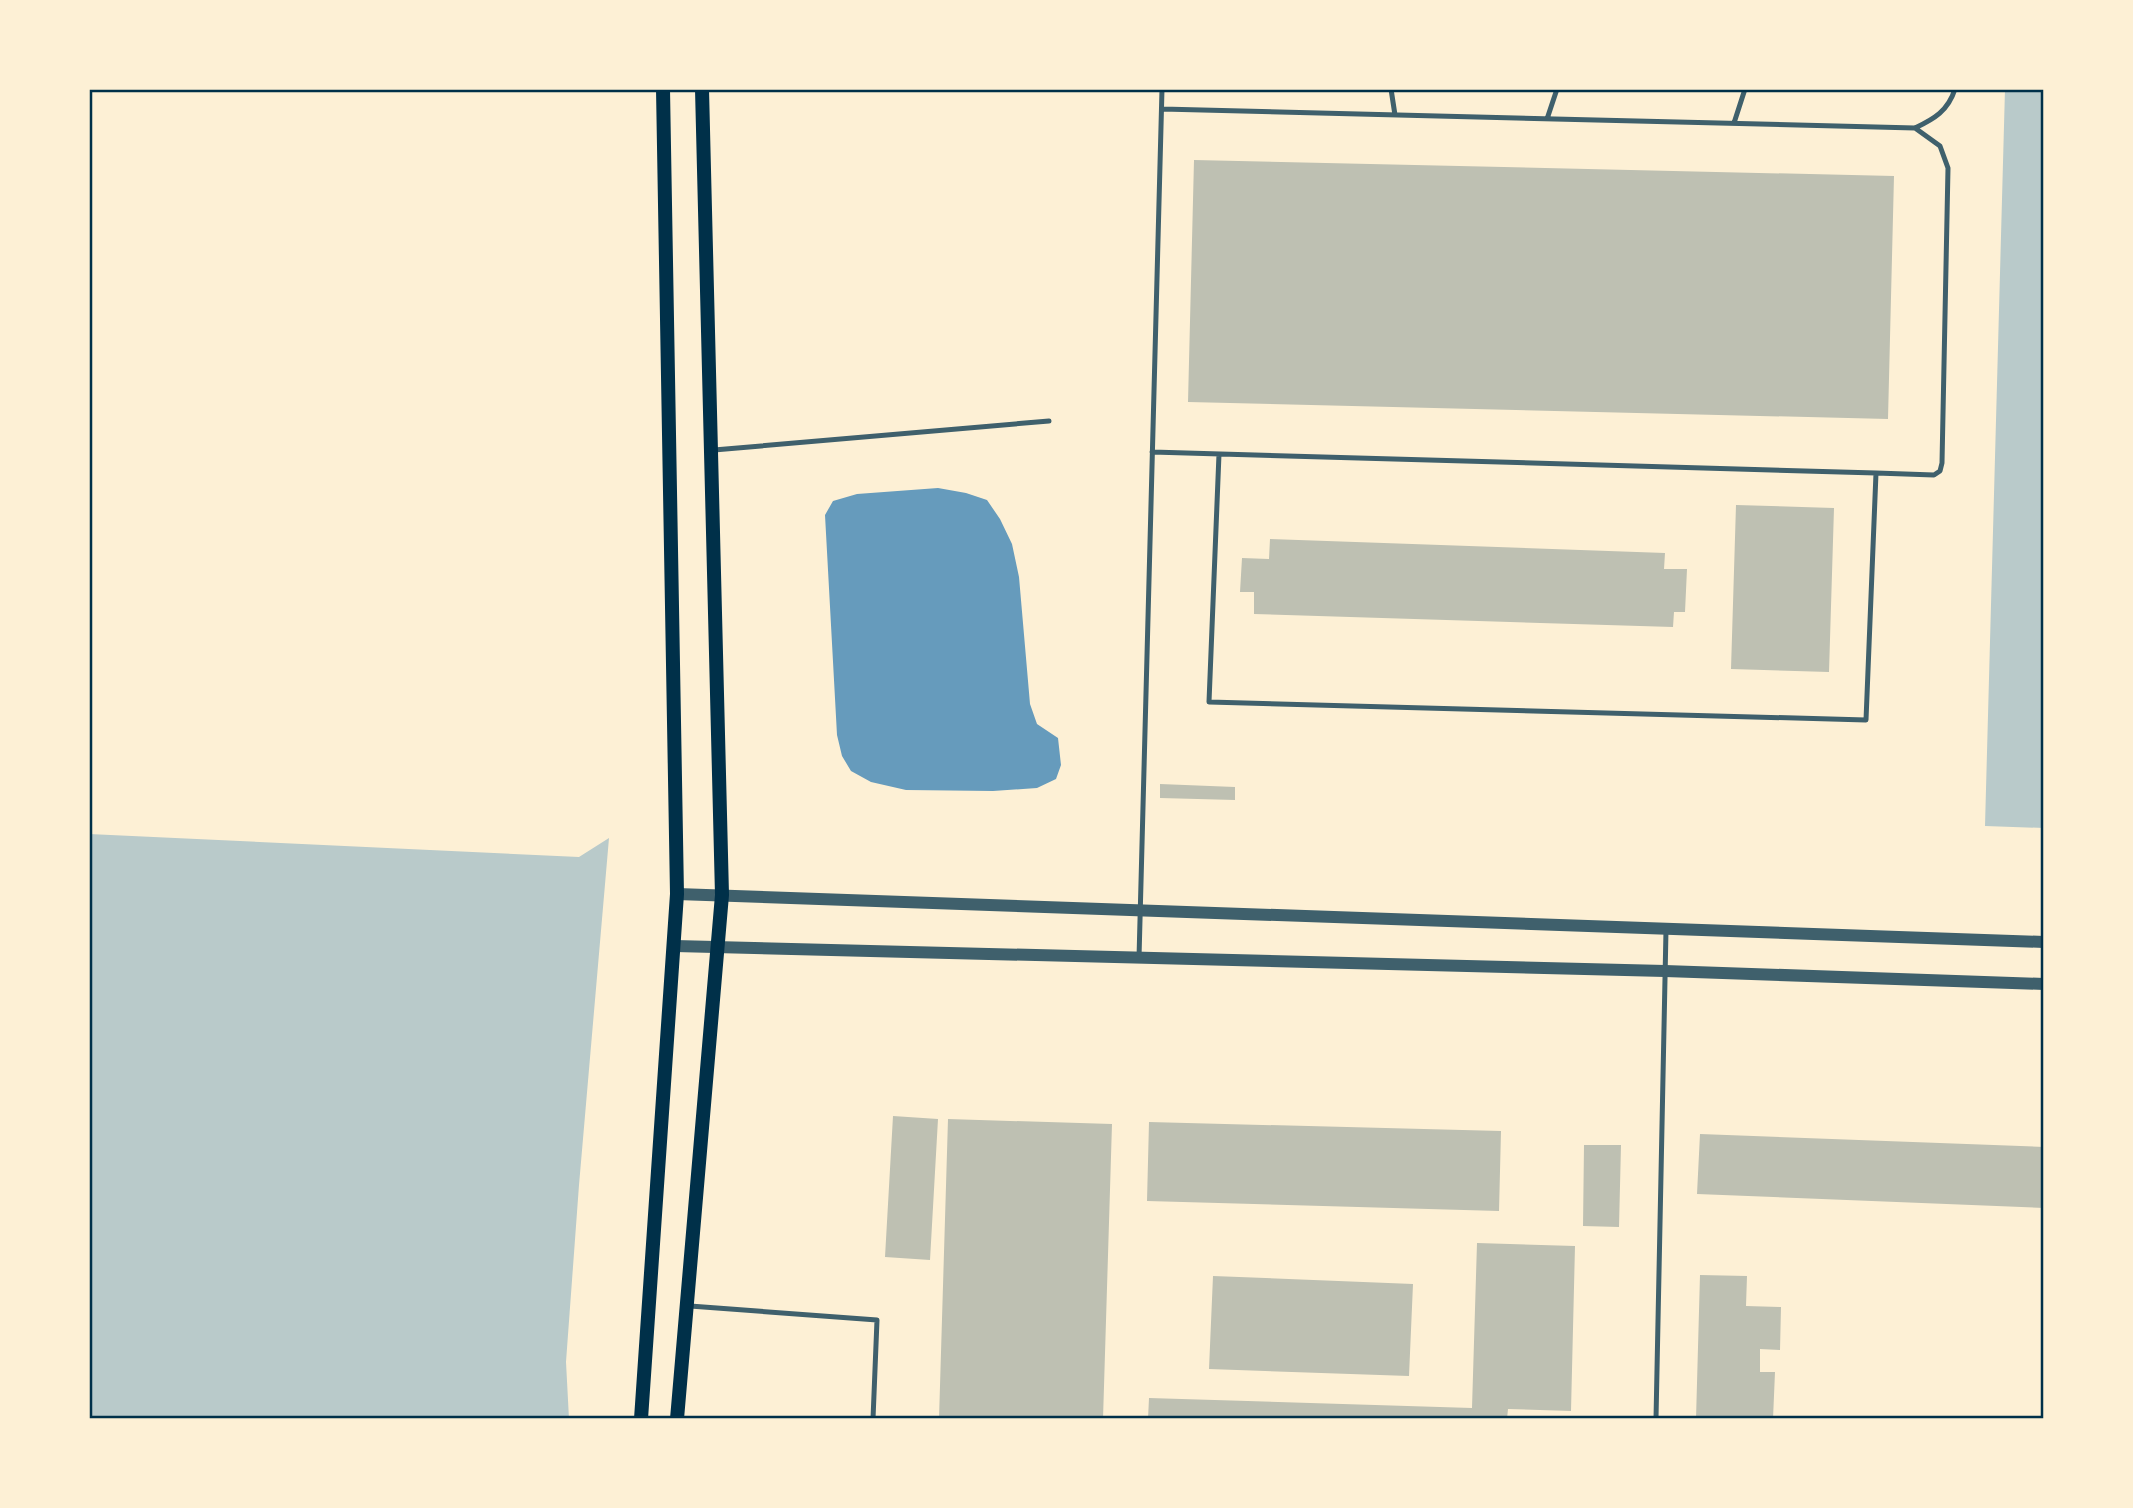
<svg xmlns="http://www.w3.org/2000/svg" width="2133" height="1508" font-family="Jost,sans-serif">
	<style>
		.green { fill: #b9caca }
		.water { fill: #669bbc }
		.building { fill: #bec0b2 }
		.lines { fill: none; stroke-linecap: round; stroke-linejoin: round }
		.service { stroke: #3f606c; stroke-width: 5 }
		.tertiary { stroke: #3f606c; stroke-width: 12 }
		.secondary { stroke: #003049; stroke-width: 14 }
		.neatline { fill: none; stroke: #003049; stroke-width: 2.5 }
	</style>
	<rect width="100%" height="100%" fill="#fdf0d5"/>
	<!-- green -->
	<path class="green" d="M 2005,89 L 2044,89 L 2044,828 L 1985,826 Z
		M 89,834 L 579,857 L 609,838 L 579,1185 L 566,1362 L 569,1419 L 89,1419 Z"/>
	<!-- water -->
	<path class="water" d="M 938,488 L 966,493 L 987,500 L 1000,519 L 1012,544 L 1019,577 L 1030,704 L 1037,724 L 1058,738 L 1061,765 L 1056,779 L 1037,788 L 993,791 L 906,790 L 871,782 L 851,771 L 842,756 L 837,735 L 825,515 L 833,501 L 857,494 Z"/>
	<!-- building -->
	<path class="building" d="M 1194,160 L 1894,176 L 1888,419 L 1188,402 Z
		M 1736,505 L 1834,508 L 1829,672 L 1731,669 Z
		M 1270,539 L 1665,553 L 1664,569 L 1687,569 L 1685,612 L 1674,612 L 1673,627 L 1254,614 L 1254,592 L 1240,592 L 1242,558 L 1269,559 Z
		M 1160,784 L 1235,787 L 1235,800 L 1160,798 Z
		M 893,1116 L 938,1119 L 930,1260 L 885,1257 Z
		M 948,1119 L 1112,1124 L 1103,1419 L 939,1419 Z
		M 1149,1122 L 1501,1131 L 1499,1211 L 1147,1201 Z
		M 1700,1134 L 2044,1147 L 2044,1208 L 1697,1194 Z
		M 1584,1145 L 1621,1145 L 1619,1227 L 1583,1226 Z
		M 1477,1243 L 1575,1246 L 1571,1411 L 1508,1409 L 1507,1419 L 1148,1419 L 1149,1398 L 1472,1408 Z
		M 1700,1275 L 1747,1276 L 1746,1306 L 1781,1307 L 1780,1350 L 1760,1349 L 1760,1372 L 1775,1372 L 1773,1419 L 1696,1419 Z
		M 1213,1276 L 1413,1284 L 1409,1376 L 1209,1369 Z"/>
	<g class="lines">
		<!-- service -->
		<path class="service" d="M 1391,89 L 1395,115
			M 1162,109 L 1915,128 C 1934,119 1948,111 1955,89
			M 1547,119 L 1557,89
			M 1734,123 L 1745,89
			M 714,450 L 1049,421
			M 1152,452 L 1876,473 L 1866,720 L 1209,702 L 1219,454
			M 1876,473 L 1934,475 L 1940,471 L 1942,463 L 1948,168 L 1940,146 L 1915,128
			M 1139,958 L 1162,89
			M 690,1306 L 877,1320 L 873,1419
			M 1656,1419 L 1666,930"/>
		<!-- tertiary -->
		<path class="tertiary" d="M 677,894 L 2044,942
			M 675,946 L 1665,971 L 2044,984"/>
		<!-- secondary -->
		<path class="secondary" d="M 641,1419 L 677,894 L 663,89
			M 677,1419 L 722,895 L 702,89"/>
	</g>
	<!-- border -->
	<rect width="2133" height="1508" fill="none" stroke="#fdf0d5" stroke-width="182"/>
	<rect x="91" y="91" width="1951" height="1326" class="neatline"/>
</svg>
